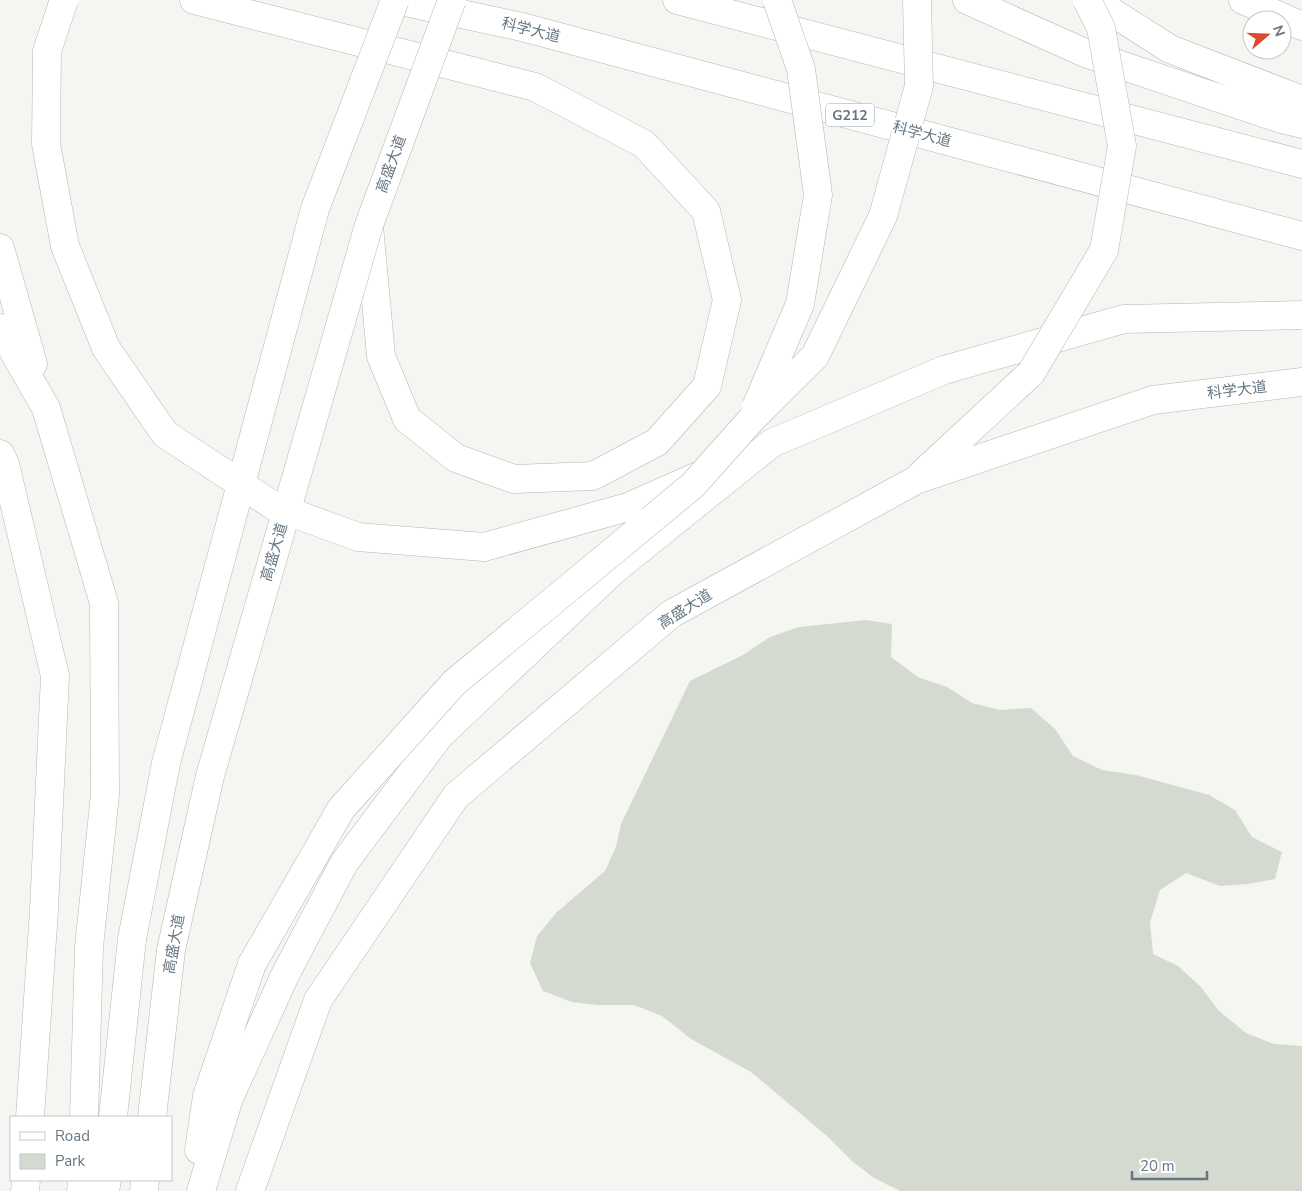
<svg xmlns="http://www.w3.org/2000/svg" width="1302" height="1191" font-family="'Nunito Sans','Noto Sans SC',sans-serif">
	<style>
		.green { fill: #d5dad1 }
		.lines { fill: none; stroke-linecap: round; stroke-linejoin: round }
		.secondary-casing { stroke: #b1b7bb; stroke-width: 29 }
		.highway-casing { stroke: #b2b6b9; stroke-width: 29 }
		.secondary { stroke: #fff; stroke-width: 28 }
		.highway { stroke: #fff; stroke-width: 28 }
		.secondary-bridge-casing { stroke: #b1b7bb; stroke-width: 29; stroke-linecap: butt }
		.highway-bridge-casing { stroke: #b2b6b9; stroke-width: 29; stroke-linecap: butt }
		.secondary-bridge { stroke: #fff; stroke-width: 28 }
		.highway-bridge { stroke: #fff; stroke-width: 28 }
		.labels { text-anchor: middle; stroke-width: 5; stroke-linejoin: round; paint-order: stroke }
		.shield { fill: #fff; stroke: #93a0a8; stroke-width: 1 }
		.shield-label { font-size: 14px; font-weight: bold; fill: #657782 }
		.street-label { font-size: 15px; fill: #657782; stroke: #fff }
	</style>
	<rect width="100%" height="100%" fill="#f5f5f2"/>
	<!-- green -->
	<path class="green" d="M 866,620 L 892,624 L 891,657 L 918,677 L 947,687 L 972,703 L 1000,710 L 1031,708 L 1055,729 L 1073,756 L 1102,770 L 1136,775 L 1209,795 L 1235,810 L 1252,837 L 1282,852 L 1275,879 L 1248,884 L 1220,886 L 1186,873 L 1160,890 L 1150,922 L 1153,954 L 1178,966 L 1201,987 L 1218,1010 L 1246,1033 L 1274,1044 L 1302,1046 L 1302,1191 L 900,1191 L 874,1178 L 852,1161 L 827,1136 L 751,1072 L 691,1039 L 662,1016 L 634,1005 L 597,1005 L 572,1002 L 543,991 L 530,963 L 537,936 L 557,912 L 605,871 L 616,847 L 621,824 L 690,681 L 743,655 L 770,637 L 799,627 Z"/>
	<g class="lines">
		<!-- secondary casing -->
		<g class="secondary-casing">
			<path id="secondary" d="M 1243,0 L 1302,26
				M 0,454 L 5,464 L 55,676 L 44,910 L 30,1117
				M 922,474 L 1031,373
				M 25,1191 L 26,1180
				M 250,1191 L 318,1000 L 456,796 L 671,614 L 916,480 L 1153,400 L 1302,382"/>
		</g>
		<!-- highway casing -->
		<g class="highway-casing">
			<path id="highway" d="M 194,0 L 535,87 L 644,144 L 706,211 L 727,300 L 707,386 L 657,442 L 593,476 L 514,479 L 456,458 L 407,419 L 381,356 L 369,226
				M 396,0 L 522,27 L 1302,236
				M 677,0 L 1302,164
				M 967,0 L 1085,53 L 1281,119 L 1302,124
				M 1093,0 L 1170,49 L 1302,100
				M 0,248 L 33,364
				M 0,328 L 46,408 L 104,603 L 105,794 L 89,947 L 84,1117
				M 628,507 L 698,476
				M 113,1117 L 132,939
				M 152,1117 L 171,950
				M 199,1150 L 207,1096 L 252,964
				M 81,1191 L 82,1180
				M 105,1191 L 107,1180
				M 144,1191 L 145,1180
				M 201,1191 L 229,1098 L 286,973 L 344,863 L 440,735 L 614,570 L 772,443 L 944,370 L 1124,319 L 1302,315"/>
		</g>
		<!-- secondary -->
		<use href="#secondary" class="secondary"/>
		<!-- highway -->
		<use href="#highway" class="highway"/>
		<!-- secondary-bridge casing -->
		<g class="secondary-bridge-casing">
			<path id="secondary-bridge" d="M 1031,373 L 1104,250 L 1122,146 L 1101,28 L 1087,0"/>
		</g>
		<!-- highway-bridge casing -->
		<g class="highway-bridge-casing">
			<path id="highway-bridge" d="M 64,0 L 47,51 L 46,144 L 65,246 L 106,348 L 165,434 L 274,506 L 358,537 L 484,547 L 628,507
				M 756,407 L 800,304 L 818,195 L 801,69 L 777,0
				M 132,939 L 166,763 L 315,209 L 395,0
				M 171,950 L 210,776 L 369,225 L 452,0
				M 252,964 L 341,809 L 454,683 L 693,485 L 751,420 L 815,356 L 883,216 L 919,86 L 917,0"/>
		</g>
		<!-- secondary-bridge -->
		<use href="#secondary-bridge" class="secondary-bridge"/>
		<!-- highway-bridge -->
		<use href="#highway-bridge" class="highway-bridge"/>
	</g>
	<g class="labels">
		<!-- shield labels -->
		<rect class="shield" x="826" y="103.5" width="48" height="23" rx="4"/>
		<g class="shield-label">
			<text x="850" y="120">G212</text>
		</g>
		<!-- street labels -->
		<g class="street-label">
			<text transform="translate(531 30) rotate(14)" y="5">科学大道</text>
			<text transform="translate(922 134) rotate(15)" y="5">科学大道</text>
			<text transform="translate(391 164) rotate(-70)" y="5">高盛大道</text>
			<text transform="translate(1237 390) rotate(-7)" y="5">科学大道</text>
			<text transform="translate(274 552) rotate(-74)" y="5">高盛大道</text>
			<text transform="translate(685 609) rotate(-32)" y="5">高盛大道</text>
			<text transform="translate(174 944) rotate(-80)" y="5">高盛大道</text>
		</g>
	</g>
	<!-- legend -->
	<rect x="10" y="1116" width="162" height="65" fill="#ffffff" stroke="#c1c9cd"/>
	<rect x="20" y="1132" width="25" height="8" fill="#ffffff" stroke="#c1c9cd"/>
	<text x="55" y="1141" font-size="15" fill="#657782">Road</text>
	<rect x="20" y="1154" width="25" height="15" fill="#d5dad1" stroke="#c1c9cd"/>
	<text x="55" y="1166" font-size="15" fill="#657782">Park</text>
	<!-- north arrow -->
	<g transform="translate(1267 35) rotate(71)"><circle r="24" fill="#ffffff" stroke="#c1c9cd"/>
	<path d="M0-4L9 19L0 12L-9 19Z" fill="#df4828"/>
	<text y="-8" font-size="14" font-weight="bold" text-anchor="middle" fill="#657782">N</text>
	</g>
	<!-- scale -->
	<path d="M1132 1171v8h75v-8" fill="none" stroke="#657782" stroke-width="2.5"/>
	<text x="1140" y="1171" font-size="15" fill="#657782" stroke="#ffffff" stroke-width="4" paint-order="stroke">20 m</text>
</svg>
